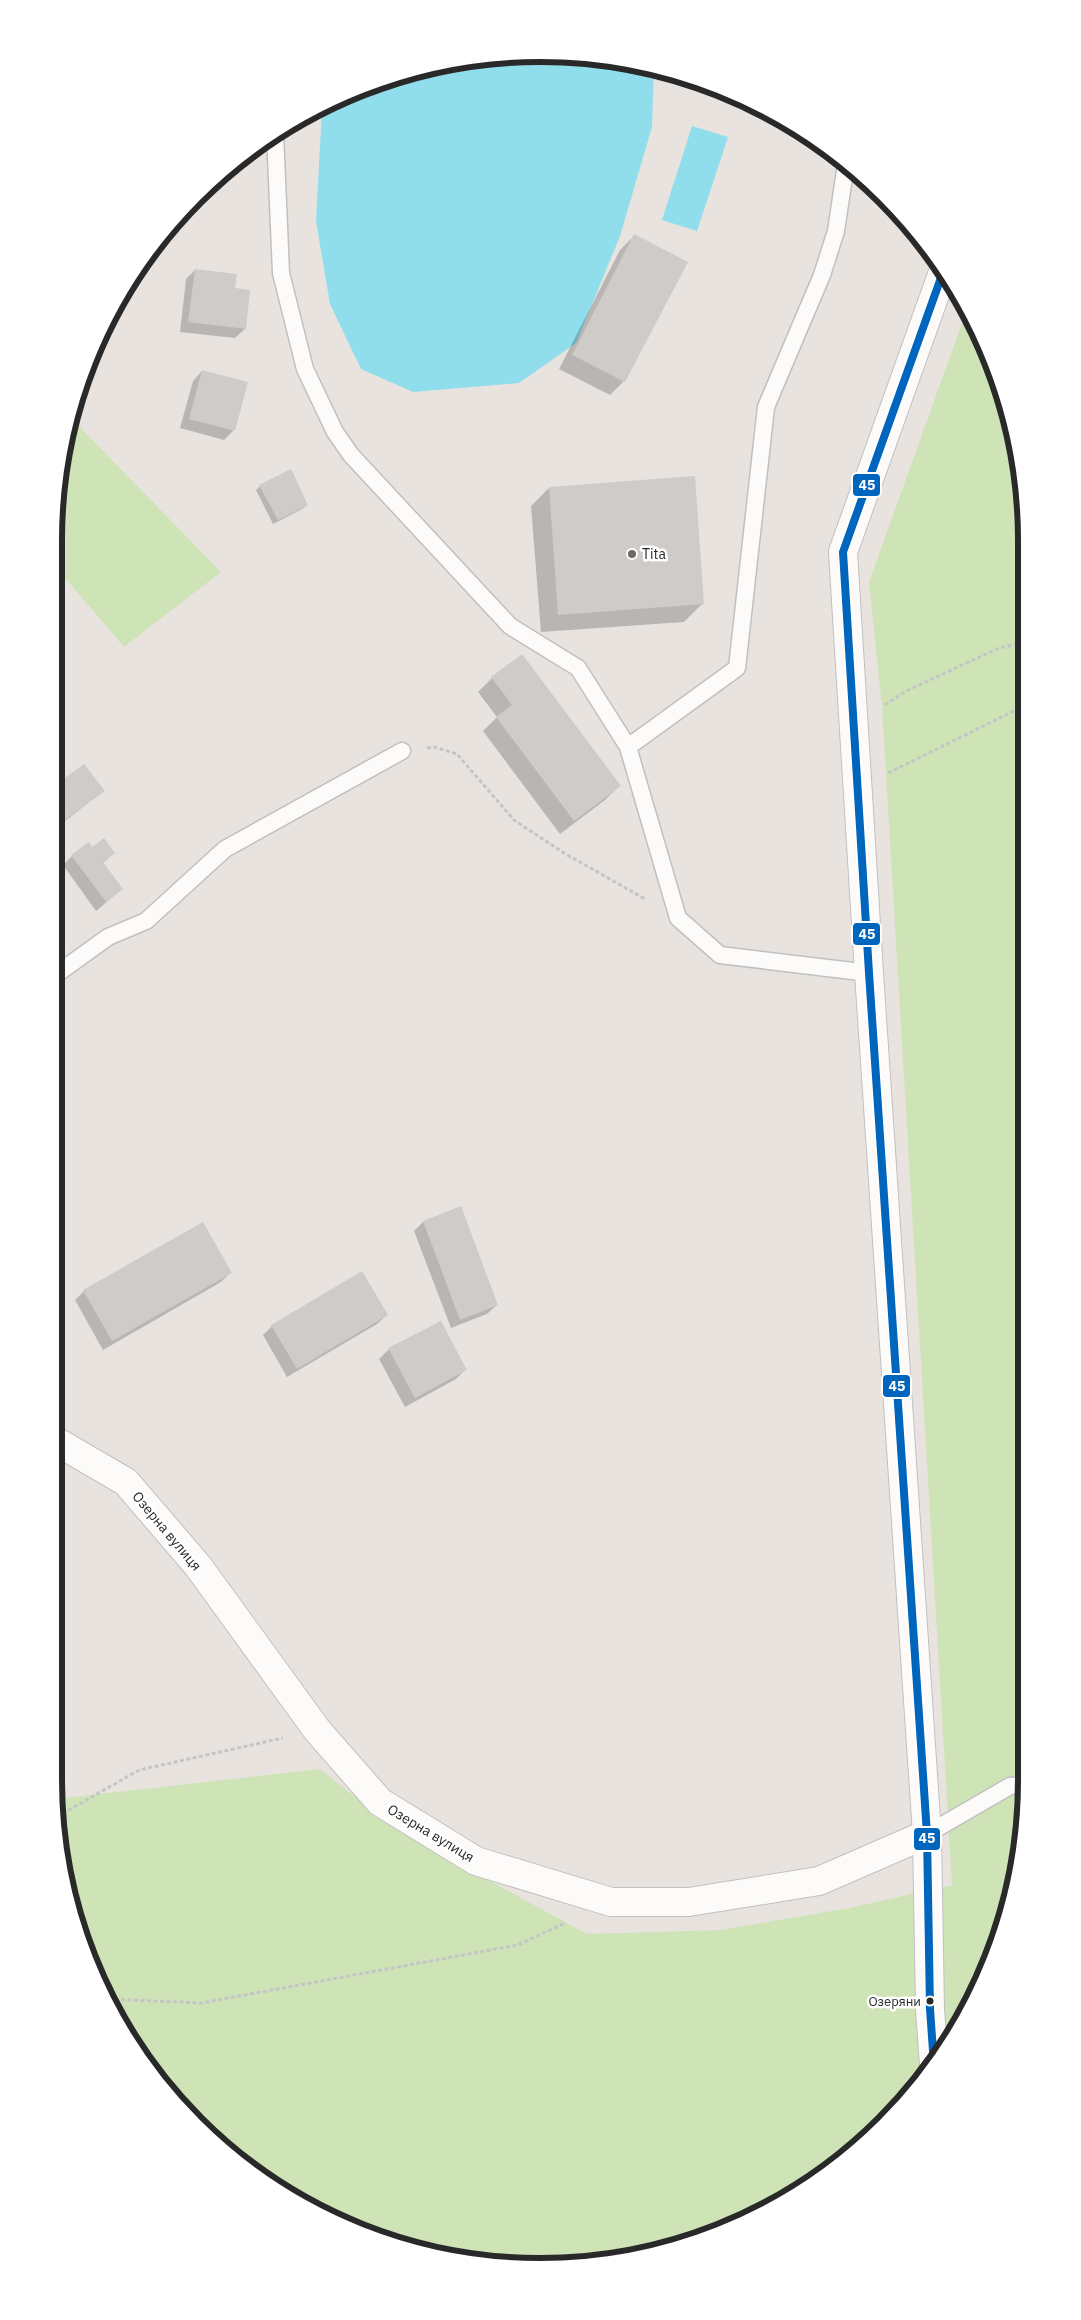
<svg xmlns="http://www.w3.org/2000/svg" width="1081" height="2320" font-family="'IBM Plex Sans',sans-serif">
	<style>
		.green { fill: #cee4b7 }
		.water { fill: #90ddec }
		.shadow { fill: #0003 }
		.building { fill: #cfcbc8 }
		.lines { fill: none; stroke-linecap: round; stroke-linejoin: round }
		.lane-casing { stroke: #c1c0c1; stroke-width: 19 }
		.street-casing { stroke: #c1c0c1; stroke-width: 30 }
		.secondary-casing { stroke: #c1c0c1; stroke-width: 30 }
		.path { stroke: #c6c5c5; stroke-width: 3; stroke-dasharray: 4 2.5; stroke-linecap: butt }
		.lane { stroke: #fcfbfa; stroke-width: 16 }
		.street { stroke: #fcfbfa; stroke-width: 28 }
		.secondary { stroke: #fcfbfa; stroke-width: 28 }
		.bus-1-casing { stroke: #fff; stroke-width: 11 }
		.bus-1 { stroke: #0065bd; stroke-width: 8 }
		.poi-dot { fill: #6c6a69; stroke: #fff; stroke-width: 2 }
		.bus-dot { fill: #292929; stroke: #fff; stroke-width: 2 }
		.labels { text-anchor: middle; stroke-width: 5; stroke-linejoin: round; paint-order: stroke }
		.bus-label { font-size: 13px; fill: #292929; stroke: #fff; text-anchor: end }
		.poi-label { font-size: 14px; fill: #292929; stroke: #fff; text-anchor: start }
		.street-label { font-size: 14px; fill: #292929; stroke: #fff }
		.rim { fill: none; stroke: #292929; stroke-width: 6 }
		.line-badge { stroke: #fff; stroke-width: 2 }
		.badge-label { font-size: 14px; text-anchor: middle; font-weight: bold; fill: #fff }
	</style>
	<rect width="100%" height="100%" fill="#e8e3df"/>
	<!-- green -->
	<path class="green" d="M 966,312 L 990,354 L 1023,477 L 1027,1780 L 1018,1875 L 990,1966 L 945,2050 L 906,2101 L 837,2165 L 784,2201 L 697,2240 L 635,2257 L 540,2266 L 446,2257 L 384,2240 L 297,2201 L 220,2146 L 174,2100 L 119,2023 L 80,1936 L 63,1874 L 56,1799 L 320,1769 L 397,1830 L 587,1934 L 719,1930 L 849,1908 L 952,1885 L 882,707 L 869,582 Z
		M 71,418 L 221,572 L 124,647 L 54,565 C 54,516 57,465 71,418 Z"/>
	<!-- water -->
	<path class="water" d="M 540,54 L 635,63 L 654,69 L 652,127 L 620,236 L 576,343 L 519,383 L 413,392 L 361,369 L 330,304 L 316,221 L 322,108 L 354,91 L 445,63 Z
		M 692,126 L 728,137 L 697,231 L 662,220 Z"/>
	<!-- shadow -->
	<path class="shadow" d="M 634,236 L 624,381 L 610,395 L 559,369 L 620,250 Z
		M 195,270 L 234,289 L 245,329 L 235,338 L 180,332 L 186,279 Z
		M 202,371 L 234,430 L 224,440 L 180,428 L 193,381 Z
		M 260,486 L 307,505 L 302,509 L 273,524 L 256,490 Z
		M 549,488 L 702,604 L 684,622 L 541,632 L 531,506 Z
		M 492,678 L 619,786 L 605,800 L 560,834 L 483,731 L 497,717 L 478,692 Z
		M 84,765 L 103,791 L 54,830 L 54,788 Z
		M 114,853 L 103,863 L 122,889 L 96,911 L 63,865 L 72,856 Z
		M 423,1222 L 497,1305 L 487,1314 L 451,1328 L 414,1231 Z
		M 230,1273 L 221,1282 L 103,1350 L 75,1300 L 84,1291 Z
		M 387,1315 L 377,1324 L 287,1377 L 263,1335 L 272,1326 Z
		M 440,1322 L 465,1370 L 456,1379 L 405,1407 L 379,1359 L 389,1349 Z"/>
	<!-- building -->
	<path class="building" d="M 634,234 L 688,262 L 625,382 L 572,355 Z
		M 195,269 L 237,274 L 235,288 L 250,290 L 246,329 L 188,322 Z
		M 202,370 L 248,382 L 235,431 L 189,419 Z
		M 291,469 L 308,505 L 278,520 L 259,485 Z
		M 695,476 L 704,604 L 558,615 L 549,487 Z
		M 522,654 L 621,786 L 574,821 L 496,717 L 512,705 L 491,677 Z
		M 84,764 L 105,791 L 57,826 L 54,822 L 54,786 Z
		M 104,838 L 115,853 L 103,862 L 123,889 L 106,902 L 71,855 L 89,842 L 92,847 Z
		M 461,1206 L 498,1305 L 460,1320 L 423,1221 Z
		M 203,1222 L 232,1273 L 112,1341 L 83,1290 Z
		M 362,1271 L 388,1315 L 297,1369 L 271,1325 Z
		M 441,1321 L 467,1370 L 415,1398 L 388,1348 Z"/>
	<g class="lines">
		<!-- lane casing -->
		<g class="lane-casing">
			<path id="lane" d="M 275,133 L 281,273 L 305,369 L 335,432 L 351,455 L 510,626 L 578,668 L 628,747 L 678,918 L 720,955 L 869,973
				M 628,747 L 737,668 L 766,407 L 822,275 L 836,231 L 846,164
				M 54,976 L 108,937 L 146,921 L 225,849 L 402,751
				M 927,1834 L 1010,1786 L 1027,1785"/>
		</g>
		<!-- street casing -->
		<g class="street-casing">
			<path id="street" d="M 54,1440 L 126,1482 L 198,1566 L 317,1730 L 380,1802 L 476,1861 L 611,1902 L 689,1902 L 819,1881 L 927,1834"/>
		</g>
		<!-- secondary casing -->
		<g class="secondary-casing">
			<path id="secondary" d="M 934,2065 L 930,2009 L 927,1834 L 869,973 L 843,552 L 943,272"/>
		</g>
		<!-- path -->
		<path class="path" d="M 885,705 L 906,691 L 999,648 L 1024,643
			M 427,748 L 434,747 L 457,754 L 514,820 L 564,853 L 645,899
			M 888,773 L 1024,706
			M 57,1817 L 139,1770 L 283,1738
			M 108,1999 L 201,2003 L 518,1945 L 565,1923"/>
		<!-- lane -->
		<use href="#lane" class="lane"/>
		<!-- street -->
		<use href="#street" class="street"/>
		<!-- secondary -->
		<use href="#secondary" class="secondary"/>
		<!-- bus-1 casing -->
		<g class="bus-1-casing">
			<path id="bus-1" d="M 934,2065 L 930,2009 L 927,1834 L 869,973 L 843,552 L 943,272"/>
		</g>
		<!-- bus-1 -->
		<use href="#bus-1" class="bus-1"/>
	</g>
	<!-- markers -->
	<circle class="poi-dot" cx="632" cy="554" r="5"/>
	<circle class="bus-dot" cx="930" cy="2001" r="4.5"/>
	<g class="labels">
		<!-- bus labels -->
		<g class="bus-label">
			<text x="921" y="2006">Озеряни</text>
		</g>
		<!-- poi labels -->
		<g class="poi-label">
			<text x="642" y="559">Tita</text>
		</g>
		<!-- street labels -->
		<g class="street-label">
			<text transform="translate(167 1531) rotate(50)" y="5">Озерна вулиця</text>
			<text transform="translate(431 1833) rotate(31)" y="5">Озерна вулиця</text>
		</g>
	</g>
	<!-- crop -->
	<path d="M0 0H1081V2320H0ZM540 62H540A478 478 0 0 1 1018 540V1780A478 478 0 0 1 540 2258H540A478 478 0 0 1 62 1780V540A478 478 0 0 1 540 62Z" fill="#fff" fill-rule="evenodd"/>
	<path class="rim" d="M540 62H540A478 478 0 0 1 1018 540V1780A478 478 0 0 1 540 2258H540A478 478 0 0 1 62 1780V540A478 478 0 0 1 540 62Z"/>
	<g class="line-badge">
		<rect x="852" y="473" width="29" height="24" rx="5" fill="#0065bd"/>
		<rect x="852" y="922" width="29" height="24" rx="5" fill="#0065bd"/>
		<rect x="882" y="1374" width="29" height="24" rx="5" fill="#0065bd"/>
		<rect x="913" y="1827" width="28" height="24" rx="5" fill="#0065bd"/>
	</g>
	<g class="badge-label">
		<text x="867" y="490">45</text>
		<text x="867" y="939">45</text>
		<text x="897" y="1391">45</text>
		<text x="927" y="1843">45</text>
	</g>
</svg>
